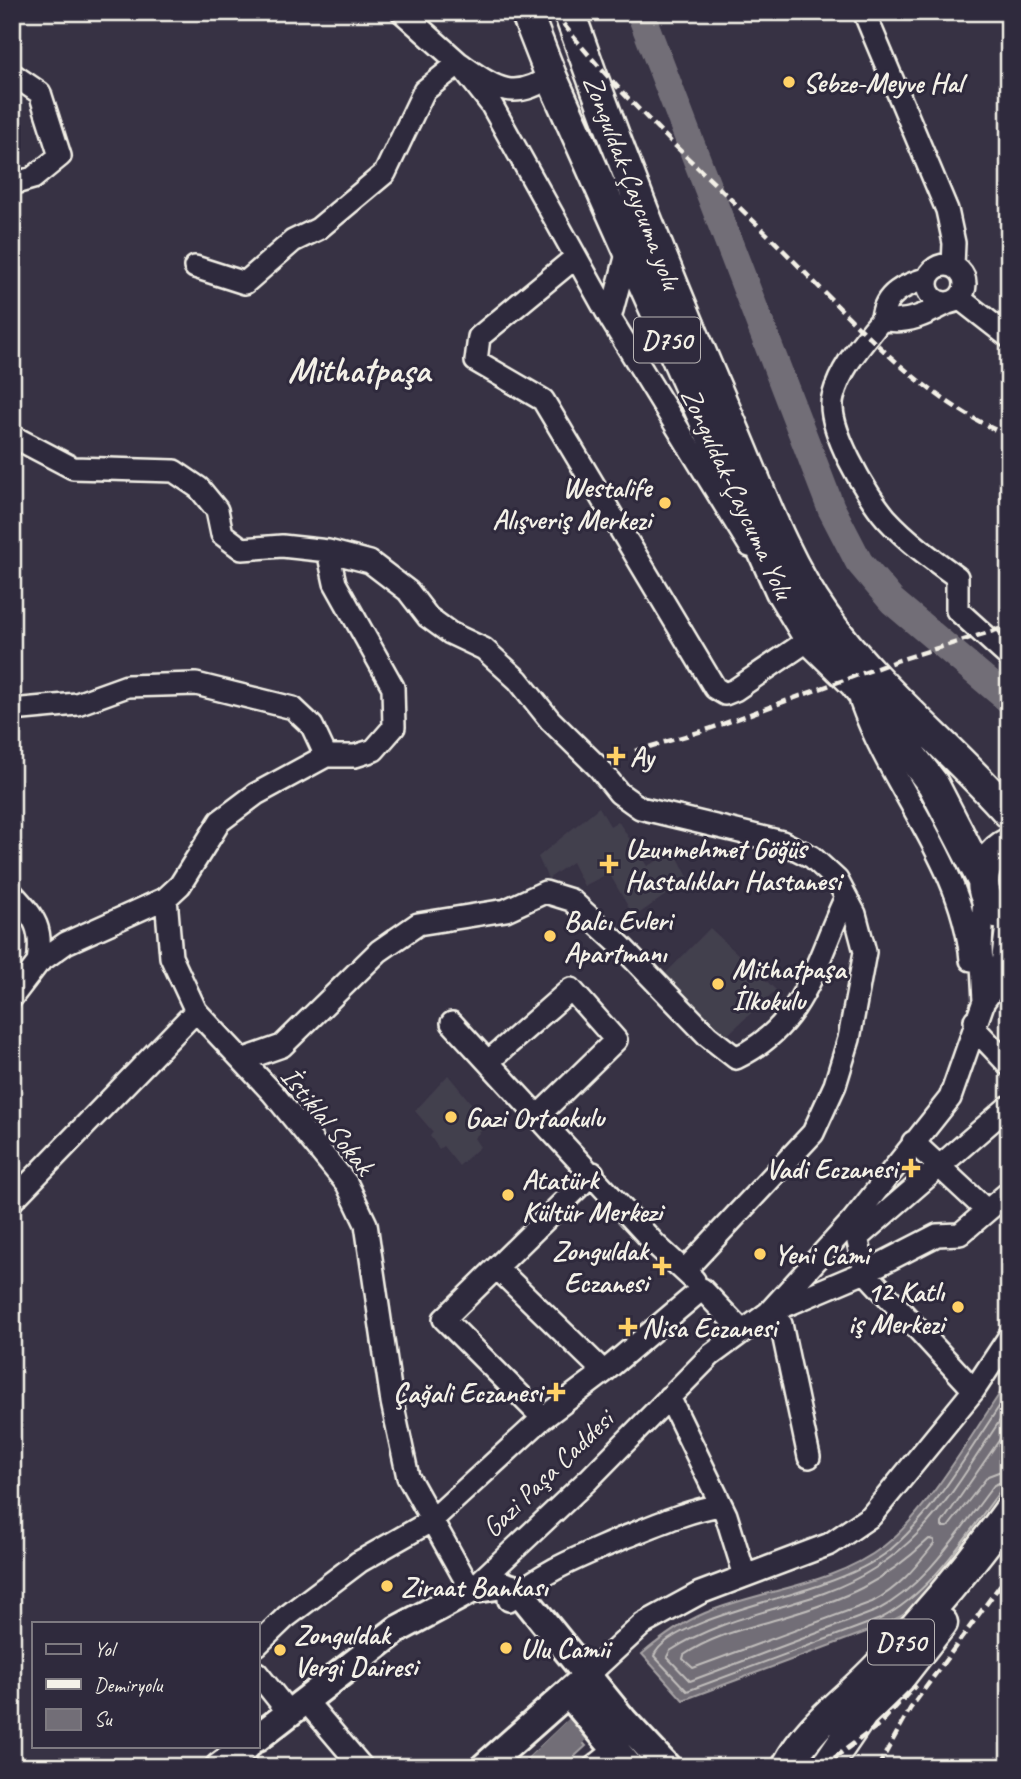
<svg xmlns="http://www.w3.org/2000/svg" width="1021" height="1779" font-family="Caveat,sans-serif">
	<style>
		.built { fill: #433f4e }
		.green { fill: #504b59; stroke: #a29ea0; stroke-width: 2 }
		.water { fill: #726e77; stroke: #a6a2a4; stroke-width: 2 }
		.lines { fill: none; stroke-linecap: round; stroke-linejoin: round }
		.shore { stroke: #c0bdbb; stroke-width: 2 }
		.river { stroke: #726e77; stroke-width: 28 }
		.minor-casing { stroke: #f4f1e8; stroke-width: 26 }
		.major-casing { stroke: #f4f1e8; stroke-width: 32 }
		.highway-casing { stroke: #f4f1e8; stroke-width: 35 }
		.minor { stroke: #2f2a3d; stroke-width: 21 }
		.major { stroke: #2f2a3d; stroke-width: 26 }
		.highway { stroke: #2f2a3d; stroke-width: 30 }
		.rail { stroke: #f4f1e8; stroke-width: 4.5; stroke-dasharray: 10 5; stroke-linecap: butt }
		.poi-dot { fill: #ffd166; stroke: #2f2a3d; stroke-width: 2.5 }
		.labels { text-anchor: middle; stroke-width: 6; stroke-linejoin: round; paint-order: stroke }
		.shield { fill: #2f2a3d; stroke: #b9b5b5; stroke-width: 2 }
		.shield-label { font-size: 26px; font-weight: bold; fill: #f4f1e8 }
		.poi-label { font-size: 28px; font-weight: bold; fill: #f4f1e8; stroke: #2f2a3d; text-anchor: start }
		.street-label { font-size: 28px; fill: #f4f1e8; stroke: #2f2a3d }
		.district-label { font-size: 35px; font-weight: bold; fill: #f4f1e8; stroke: #2f2a3d }
	</style>
	<rect width="100%" height="100%" fill="#373244"/>
	<filter id="ink" filterUnits="userSpaceOnUse"><feTurbulence type="fractalNoise" baseFrequency=".0143" numOctaves="2"/><feDisplacementMap in="SourceGraphic" scale="14" xChannelSelector="R" yChannelSelector="G"/><feConvolveMatrix kernelMatrix="1 2 1 2 8 2 1 2 1" color-interpolation-filters="sRGB"/></filter>
	<g filter="url(#ink)">
		<!-- built -->
		<path class="built" d="M 599,807 L 610,826 L 618,821 L 647,866 L 675,852 L 689,879 L 634,917 L 609,873 L 584,886 L 572,862 L 548,879 L 538,857 Z
			M 710,928 L 776,990 L 722,1040 L 662,977 Z
			M 448,1075 L 488,1124 L 474,1138 L 480,1147 L 459,1166 L 443,1146 L 439,1149 L 430,1136 L 433,1132 L 415,1111 Z"/>
		<!-- green -->
		<path class="green" d="M 1009,847 L 1009,915 L 986,872 Z"/>
		<!-- water -->
		<path class="water" d="M 1009,1380 L 1009,1491 L 926,1596 L 907,1613 L 882,1626 L 683,1700 L 642,1654 C 661,1638 681,1623 705,1613 C 763,1589 832,1586 884,1546 C 929,1511 975,1428 1009,1380 Z
			M 565,1723 L 586,1746 L 563,1767 L 519,1767 Z"/>
		<g class="lines">
			<!-- shore -->
			<path class="shore" d="M 1009,1392 C 972,1445 939,1508 890,1550 C 871,1566 846,1576 823,1584 C 790,1597 664,1623 654,1656 L 687,1691 L 880,1619 C 932,1592 965,1537 1000,1491 L 1009,1488
				M 1009,1407 C 953,1489 923,1557 824,1593 C 771,1612 717,1620 670,1651 L 667,1657 L 690,1681 L 876,1611 C 927,1585 959,1530 994,1485 L 1009,1479
				M 1009,1426 L 942,1523 L 942,1527 L 948,1527 L 988,1476 L 1009,1468
				M 929,1539 L 934,1540 L 934,1544 C 915,1568 899,1588 872,1602 L 693,1668 L 683,1659 L 684,1655 C 715,1634 749,1628 784,1617 C 845,1599 883,1583 929,1539 Z
				M 529,1767 L 565,1735 L 574,1746 L 561,1760 L 559,1767"/>
			<!-- river -->
			<path class="river" d="M 640,12 L 831,508 L 859,562 L 892,601 L 1009,700
				M 539,1767 L 578,1729"/>
			<!-- minor casing -->
			<g class="minor-casing">
				<path id="minor" d="M 402,12 L 459,63 L 491,104 L 610,318 L 750,546
					M 864,12 L 947,210 L 954,243 L 953,266
					M 12,74 L 40,93 L 60,156 L 33,178 L 12,184
					M 576,257 L 479,337 L 476,361 L 543,400 L 715,688 L 725,694 L 735,690 L 810,639
					M927 284a19 19 0 1 1 38 0a19 19 0 1 1-38 0Z
					M 195,267 L 245,283 L 293,241 L 318,229 L 385,173 L 424,91 L 459,63 C 494,87 512,103 551,76
					M 928,278 C 905,285 884,293 882,319 C 906,325 927,314 948,303
					M 959,298 L 1009,337
					M 610,318 L 628,250
					M 882,319 C 863,343 841,366 833,397 C 825,426 867,496 886,518 C 907,541 932,559 957,577 L 957,610 L 1009,657
					M 12,436 L 73,468 L 174,471 L 199,488 L 217,510 L 222,534 L 242,549 L 282,546 L 328,551 L 370,562 L 408,591 L 428,617 L 450,633 L 484,649 L 518,680 L 550,720 L 599,768 L 619,793 L 640,808 L 782,842 L 812,857 L 837,880 L 855,914 L 865,952 L 849,1039 L 835,1085 L 813,1133 L 685,1270
					M 861,702 C 892,790 963,864 971,960
					M 12,710 L 77,704 L 127,686 L 196,684 L 293,708 L 312,726 L 326,756
					M 12,893 C 36,919 43,928 38,963
					M 166,898 L 171,957 L 196,1011 L 272,1092 L 347,1184 L 366,1224 L 392,1402 L 408,1477 L 471,1590 L 589,1479 L 711,1355 L 768,1313 L 853,1220 L 950,1098 L 984,1001 L 981,947 L 984,893
					M 12,997 L 38,963 L 66,943 L 166,898 L 180,885 L 220,821 L 256,794 L 326,756 L 355,756 L 374,750 L 394,727 L 393,687 L 335,583 L 328,551
					M 984,1001 L 1000,979 L 1008,918
					M 975,1020 L 976,1030 L 1009,1065
					M 452,1023 L 656,1245 L 694,1280
					M 242,1060 L 282,1046 L 379,951 L 418,924 L 506,910 L 545,892 L 571,900 L 621,946 L 708,1036 L 736,1058 C 806,1025 815,961 846,897
					M 489,1061 L 571,989 L 616,1040 L 539,1115
					M 913,1142 L 986,1210
					M 12,1201 L 196,1011
					M 853,1220 L 865,1272 L 974,1390
					M 857,1238 L 1009,1106
					M 497,1268 L 604,1372
					M 669,1397 L 726,1515 L 745,1576
					M 543,1418 L 444,1319 L 593,1173
					M 809,1457 L 781,1324 L 768,1313 L 865,1272 L 937,1235 L 960,1234 L 1009,1192
					M 509,1600 C 548,1568 578,1558 623,1538 C 656,1525 686,1511 721,1505
					M 257,1645 L 286,1617 L 359,1562 L 431,1521 L 543,1418 L 604,1372 L 702,1289 L 742,1331
					M 257,1673 L 289,1713
					M 588,1675 L 643,1624 L 700,1593 L 830,1544 L 871,1516 L 974,1390 L 1009,1337
					M 306,1701 L 362,1767
					M 594,1767 L 604,1759 L 620,1755"/>
			</g>
			<!-- major casing -->
			<g class="major-casing">
				<path id="major" d="M 568,1693 L 630,1767
					M 257,1738 L 398,1629 L 471,1590 L 502,1585 L 518,1590 L 624,1721 L 667,1767
					M 219,1767 L 247,1746
					M 484,1767 L 588,1675"/>
			</g>
			<!-- highway casing -->
			<g class="highway-casing">
				<path id="highway" d="M 526,12 L 551,76 L 781,591 L 810,639 L 855,683 L 933,784 L 982,879
					M 569,12 C 618,152 673,290 732,426 C 759,489 784,560 824,616 C 876,689 950,746 1009,813
					M 1009,843 C 976,859 973,904 1009,918
					M 787,1767 C 810,1723 848,1700 881,1664 C 927,1616 970,1565 1009,1511
					M 826,1767 L 862,1714 L 899,1678 L 942,1623"/>
			</g>
			<!-- minor -->
			<use href="#minor" class="minor"/>
			<!-- major -->
			<use href="#major" class="major"/>
			<!-- highway -->
			<use href="#highway" class="highway"/>
			<!-- rail -->
			<path class="rail" d="M 554,12 C 617,95 694,163 768,235 C 841,307 913,395 1009,436
				M 635,751 L 709,729 L 899,660 L 1009,626
				M 822,1767 L 880,1724 L 916,1685
				M 878,1767 L 910,1709 L 1009,1573"/>
		</g>
	</g>
	<!-- markers -->
	<g class="poi-dot">
		<circle cx="789" cy="82" r="7"/>
		<circle cx="665" cy="503" r="7"/>
		<path d="M612.5 745.5h7v7h7v7h-7v7h-7v-7h-7v-7h7z"/>
		<path d="M605.5 853.5h7v7h7v7h-7v7h-7v-7h-7v-7h7z"/>
		<circle cx="550" cy="936" r="7"/>
		<circle cx="718" cy="984" r="7"/>
		<circle cx="451" cy="1117" r="7"/>
		<path d="M907.5 1157.5h7v7h7v7h-7v7h-7v-7h-7v-7h7z"/>
		<circle cx="508" cy="1195" r="7"/>
		<circle cx="760" cy="1254" r="7"/>
		<path d="M658.5 1255.5h7v7h7v7h-7v7h-7v-7h-7v-7h7z"/>
		<circle cx="958" cy="1307" r="7"/>
		<path d="M624.5 1316.5h7v7h7v7h-7v7h-7v-7h-7v-7h7z"/>
		<path d="M552.5 1381.5h7v7h7v7h-7v7h-7v-7h-7v-7h7z"/>
		<circle cx="387" cy="1586" r="7"/>
		<circle cx="506" cy="1648" r="7"/>
		<circle cx="280" cy="1650" r="7"/>
	</g>
	<g class="labels">
		<!-- shield labels -->
		<g class="shield">
			<rect x="634" y="317.5" width="66" height="45" rx="5"/>
			<rect x="868" y="1619.5" width="66" height="45" rx="5"/>
		</g>
		<g class="shield-label">
			<text x="667" y="349">D750</text>
			<text x="901" y="1651">D750</text>
		</g>
		<!-- poi labels -->
		<g class="poi-label">
			<text x="803" y="92">Sebze-Meyve Hal</text>
			<text x="651" y="497" text-anchor="end">Westalife<tspan x="651" dy="32">Alışveriş Merkezi</tspan></text>
			<text x="630" y="766">Ay</text>
			<text x="625" y="858">Uzunmehmet Göğüs<tspan x="625" dy="32">Hastalıkları Hastanesi</tspan></text>
			<text x="564" y="930">Balcı Evleri<tspan x="564" dy="32">Apartmanı</tspan></text>
			<text x="732" y="978">Mithatpaşa<tspan x="732" dy="32">İlkokulu</tspan></text>
			<text x="465" y="1127">Gazi Ortaokulu</text>
			<text x="897" y="1178" text-anchor="end">Vadi Eczanesi</text>
			<text x="522" y="1189">Atatürk<tspan x="522" dy="32">Kültür Merkezi</tspan></text>
			<text x="648" y="1260" text-anchor="end">Zonguldak<tspan x="648" dy="32">Eczanesi</tspan></text>
			<text x="774" y="1264">Yeni Cami</text>
			<text x="944" y="1301" text-anchor="end">12 Katlı<tspan x="944" dy="32">iş Merkezi</tspan></text>
			<text x="642" y="1337">Nisa Eczanesi</text>
			<text x="542" y="1402" text-anchor="end">Çağali Eczanesi</text>
			<text x="401" y="1596">Ziraat Bankası</text>
			<text x="294" y="1644">Zonguldak<tspan x="294" dy="32">Vergi Dairesi</tspan></text>
			<text x="520" y="1658">Ulu Camii</text>
		</g>
		<!-- street labels -->
		<g class="street-label">
			<text transform="translate(633 182) rotate(69)" y="10">Zonguldak-Çaycuma yolu</text>
			<text transform="translate(738 493) rotate(65)" y="10">Zonguldak-Çaycuma Yolu</text>
			<text transform="translate(328 1120) rotate(51)" y="10">İstiklal Sokak</text>
			<text transform="translate(547 1473) rotate(-44)" y="10">Gazi Paşa Caddesi</text>
		</g>
		<!-- district labels -->
		<g class="district-label">
			<text x="359" y="382">Mithatpaşa</text>
		</g>
	</g>
	<!-- margin -->
	<rect width="1021" height="1779" fill="none" stroke="#2f2a3d" stroke-width="42"/>
	<rect x="21" y="21" width="979" height="1737" fill="none" stroke="#f4f1e8" stroke-width="2.5" filter="url(#ink)"/>
	<!-- legend -->
	<rect x="32" y="1622" width="228" height="126" fill="#2f2a3d" stroke="#7e7a81" stroke-width="2"/>
	<rect x="46" y="1644" width="35" height="10" fill="#2f2a3d" stroke="#7e7a81" stroke-width="2"/>
	<text x="94" y="1656" font-size="21" fill="#f4f1e8">Yol</text>
	<rect x="46" y="1679" width="35" height="10" fill="#f4f1e8" stroke="#7e7a81" stroke-width="2"/>
	<text x="94" y="1692" font-size="21" fill="#f4f1e8">Demiryolu</text>
	<rect x="46" y="1709" width="35" height="21" fill="#726e77" stroke="#7e7a81" stroke-width="2"/>
	<text x="94" y="1726" font-size="21" fill="#f4f1e8">Su</text>
</svg>
